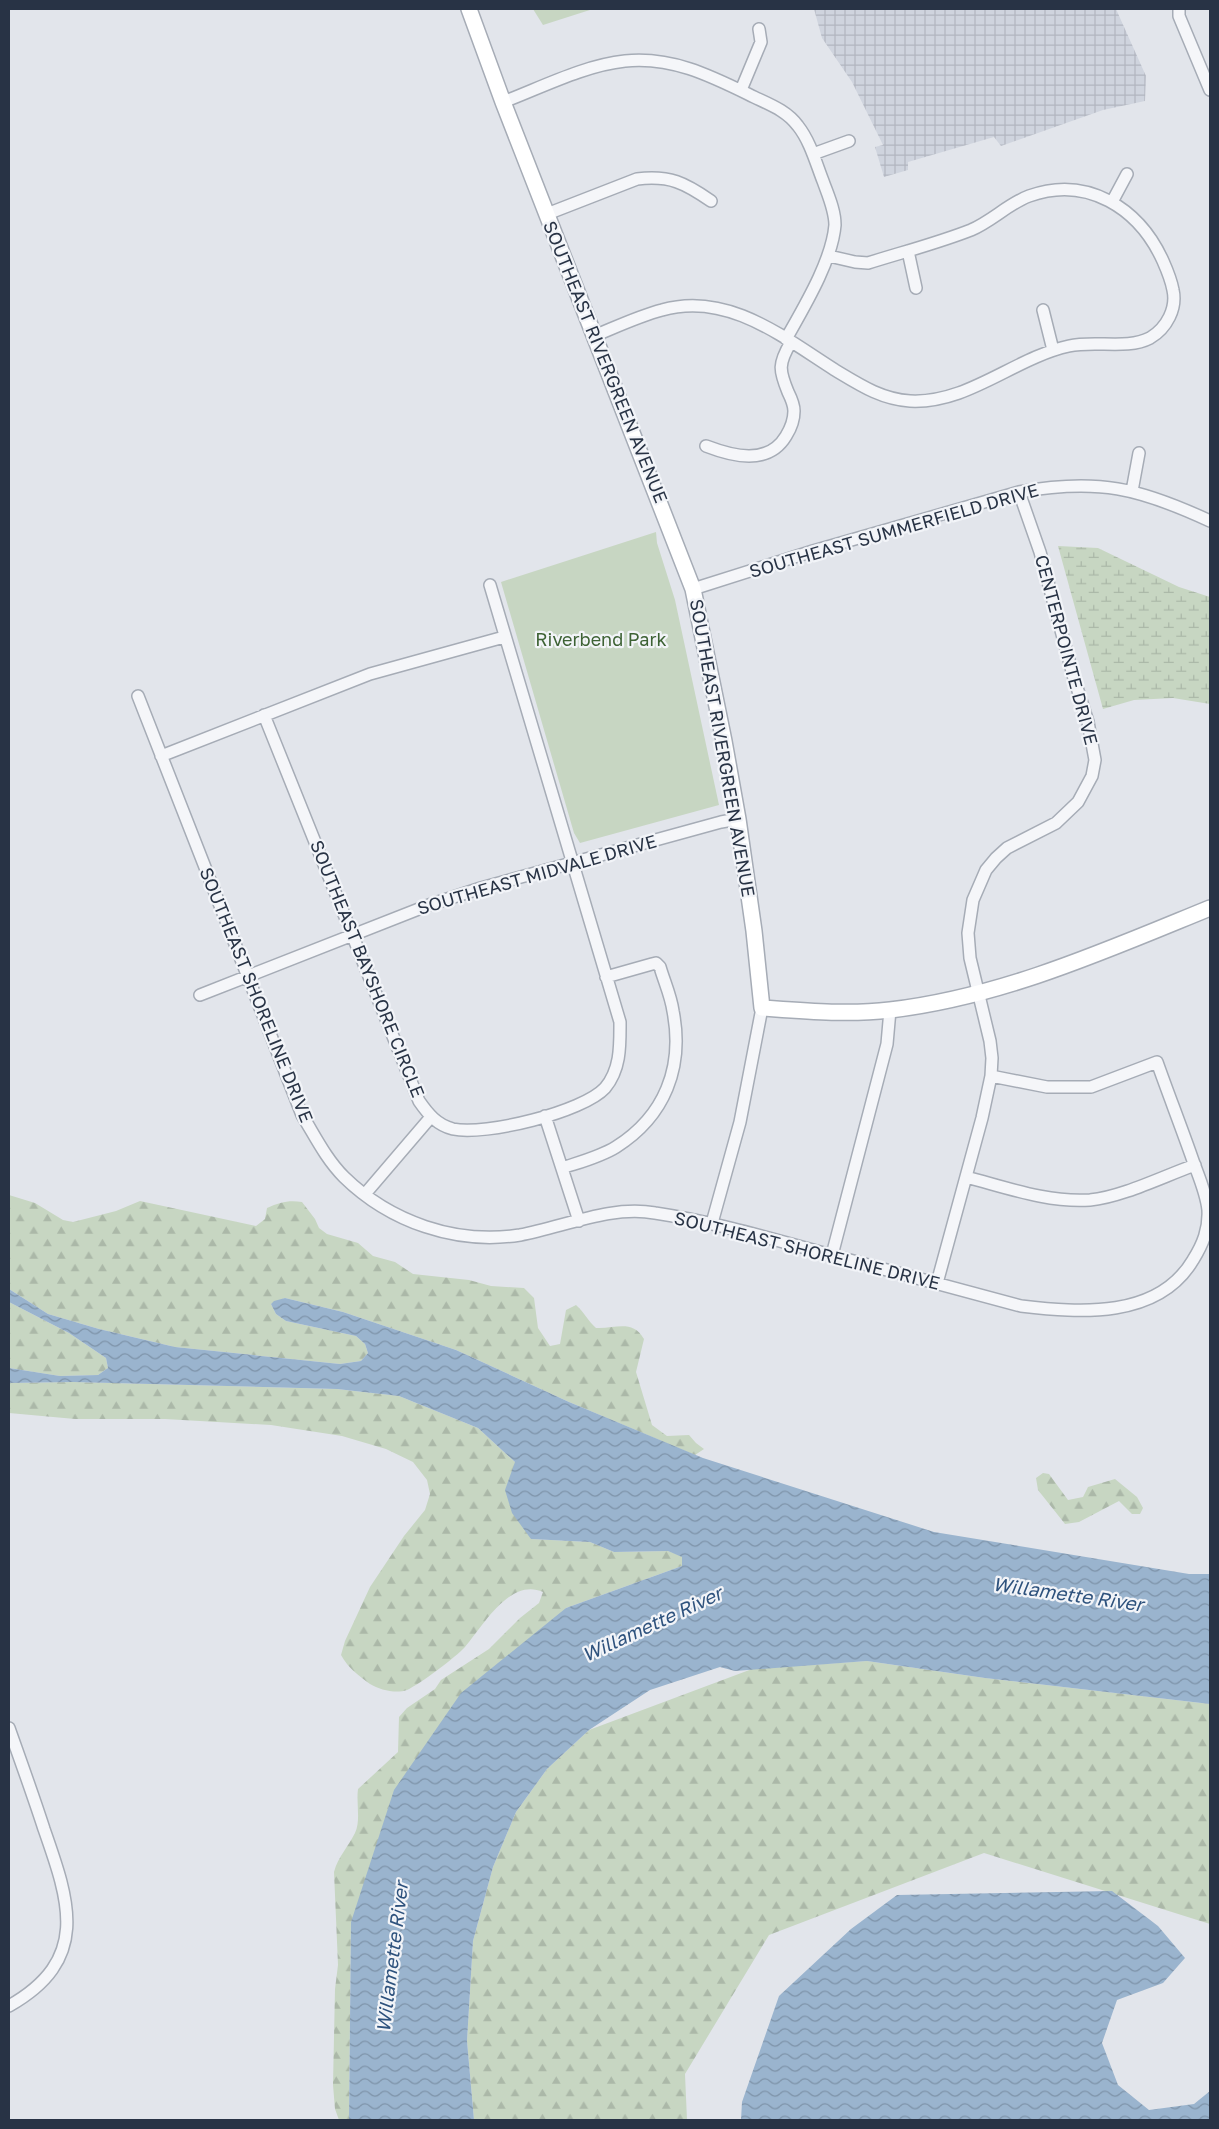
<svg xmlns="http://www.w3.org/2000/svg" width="1219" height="2129" font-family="'Golos Text',sans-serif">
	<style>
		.industrial { fill: url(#industrial-grid) }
		.green { fill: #c7d6c2 }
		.forest { fill: url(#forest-firs) }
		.wetland { fill: url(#wetland-marsh) }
		.water { fill: url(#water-waves) }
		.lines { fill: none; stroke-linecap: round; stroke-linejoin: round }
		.street-casing { stroke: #a6acb6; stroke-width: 14 }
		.secondary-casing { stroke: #a6acb6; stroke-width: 18 }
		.street { stroke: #f5f6f9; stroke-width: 11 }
		.secondary { stroke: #fff; stroke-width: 15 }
		.labels { text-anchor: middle; stroke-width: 4.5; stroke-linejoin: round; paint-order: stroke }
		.street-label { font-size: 18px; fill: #283345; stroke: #f2f4f8 }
		.park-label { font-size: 18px; fill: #3d6234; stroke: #f2f4f8 }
		.water-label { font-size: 19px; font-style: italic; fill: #2e527d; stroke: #f2f4f8 }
	</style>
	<defs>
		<pattern id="industrial-grid" width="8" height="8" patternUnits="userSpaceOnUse" patternTransform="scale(1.25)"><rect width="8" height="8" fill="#cfd4de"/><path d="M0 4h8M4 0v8" fill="none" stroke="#b2b6c0"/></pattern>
		<pattern id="forest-firs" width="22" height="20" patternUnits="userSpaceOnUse" patternTransform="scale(1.25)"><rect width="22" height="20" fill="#c7d6c2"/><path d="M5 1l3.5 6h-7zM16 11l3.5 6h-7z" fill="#abb8a8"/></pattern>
		<pattern id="wetland-marsh" width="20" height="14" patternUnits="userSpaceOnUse" patternTransform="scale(1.25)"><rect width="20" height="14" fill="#c7d6c2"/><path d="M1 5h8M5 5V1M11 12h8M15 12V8" fill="none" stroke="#abb8a8"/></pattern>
		<pattern id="water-waves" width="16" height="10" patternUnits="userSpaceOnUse" patternTransform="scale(1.25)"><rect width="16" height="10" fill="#9ab4ce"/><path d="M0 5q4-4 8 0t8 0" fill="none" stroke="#7e93a9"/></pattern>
	</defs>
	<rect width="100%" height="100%" fill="#e2e5eb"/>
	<!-- industrial -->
	<path class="industrial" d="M 814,9 L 1116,9 L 1146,76 L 1145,101 L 1103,110 L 1001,146 L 994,137 L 908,162 L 908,170 L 884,177 L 875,147 L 883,145 L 852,82 L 822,38 Z"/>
	<!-- green -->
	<path class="green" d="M 533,9 L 593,9 L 543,25 Z
		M 656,532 L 657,543 L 675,600 L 719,805 L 580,843 L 574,833 L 501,582 Z"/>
	<!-- forest -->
	<path class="forest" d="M 9,1195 L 35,1203 L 63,1220 L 73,1222 L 116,1211 L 140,1201 L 256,1226 L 265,1219 L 267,1208 C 280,1202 289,1200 302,1202 L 315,1219 L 319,1228 L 327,1234 L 358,1243 L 373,1256 L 395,1262 L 413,1274 L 469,1280 L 491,1286 L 524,1288 L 534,1298 L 538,1328 L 550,1346 L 560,1344 L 566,1310 L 576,1305 C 584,1312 588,1321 596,1328 C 616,1329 632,1319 644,1339 L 636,1372 L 652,1425 L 667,1436 L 689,1435 L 696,1443 L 704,1449 L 695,1455 L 569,1402 L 456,1350 L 343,1312 L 285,1298 L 271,1304 L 276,1314 L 286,1321 L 356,1336 L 365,1344 L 368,1353 L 361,1361 L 340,1364 L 175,1347 L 99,1329 L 48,1314 L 9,1289 Z
		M 9,1302 L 69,1333 L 106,1358 L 108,1368 L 98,1375 L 60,1376 L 9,1368 Z
		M 73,1382 L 337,1389 L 399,1396 L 478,1428 L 516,1463 L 513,1473 L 531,1539 L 590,1542 L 614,1552 L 668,1551 L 682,1556 L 682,1566 L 566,1608 L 351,1922 L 349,2120 L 339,2120 L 335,2109 L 333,2085 L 335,1989 L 338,1965 L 334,1872 C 338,1857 348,1847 355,1833 C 361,1820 356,1804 358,1789 L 398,1752 L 399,1717 L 407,1708 L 435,1689 L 441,1680 L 489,1649 L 520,1618 L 539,1603 L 543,1592 C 510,1577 483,1626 465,1647 C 456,1657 420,1684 407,1690 C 396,1694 380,1690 370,1684 C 358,1675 348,1668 341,1655 L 345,1641 L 370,1587 L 404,1536 L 425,1510 L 430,1494 L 427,1480 L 413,1462 L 386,1449 L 342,1436 L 271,1425 L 165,1419 L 75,1419 L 9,1413 L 9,1383 Z
		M 1043,1473 L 1049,1474 L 1068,1500 L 1083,1497 L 1088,1487 L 1115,1479 L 1137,1497 L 1143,1508 L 1140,1514 L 1132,1514 L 1119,1501 L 1079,1522 L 1065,1524 L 1038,1490 L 1036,1478 Z
		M 867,1661 L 985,1678 L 1210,1704 L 1210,1924 L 984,1853 L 769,1935 L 685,2074 L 687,2120 L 474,2120 L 467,2041 L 473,1941 L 493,1867 L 516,1812 L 547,1769 L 589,1730 L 752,1669 Z"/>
	<!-- wetland -->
	<path class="wetland" d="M 1058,546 L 1098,548 L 1179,587 L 1210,597 L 1210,704 L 1173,698 L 1134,700 L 1103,709 Z"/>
	<!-- water -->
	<path class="water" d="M 9,1289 L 48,1314 L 99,1329 L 175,1347 L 340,1364 L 361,1361 L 368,1353 L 365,1344 L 356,1336 L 286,1321 L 276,1314 L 271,1304 L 274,1301 L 285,1298 L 343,1312 L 456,1350 L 569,1402 L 703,1458 L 934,1532 L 1189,1574 L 1210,1574 L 1210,1704 L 985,1678 L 867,1661 L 735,1671 L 720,1667 L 650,1690 L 589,1730 L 547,1769 L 516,1812 L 493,1867 L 473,1941 L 467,2041 L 474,2120 L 349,2120 L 351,1922 L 394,1790 L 461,1693 L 566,1608 L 682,1566 L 682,1557 L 668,1551 L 614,1552 L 590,1542 L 531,1539 L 512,1513 L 505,1490 L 515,1462 L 478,1428 L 399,1396 L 337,1389 L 73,1382 L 9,1383 L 9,1368 L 60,1376 L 98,1375 L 108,1368 L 106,1358 L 69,1333 L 9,1302 Z
		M 1112,1891 L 1158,1926 L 1185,1958 L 1163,1983 L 1117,2000 L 1102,2043 L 1118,2085 L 1149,2110 L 1194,2104 L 1210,2091 L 1210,2120 L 741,2120 L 742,2102 L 779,1996 L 851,1929 L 897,1895 Z"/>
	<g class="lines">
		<!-- street casing -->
		<g class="street-casing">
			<path id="street" d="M 1179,9 L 1179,16 L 1210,90
				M 741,90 L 761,42 L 759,29
				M 503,102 C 540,88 585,65 625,61 C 673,56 713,77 754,97 C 771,105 787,111 798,126 C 810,141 816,163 823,181 C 828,195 835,210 835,225 C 832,261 804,307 786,339
				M 813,154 L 849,141
				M 1112,202 L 1127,174
				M 547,214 L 637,179 C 670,175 685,183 711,201
				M 908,251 L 916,288
				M 1043,310 L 1053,350
				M 594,336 C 616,327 639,316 662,310 C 727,291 783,337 835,370 C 860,385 881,399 910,401 C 968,404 1014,358 1069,346 C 1095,340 1127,350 1150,338 C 1167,328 1177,308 1173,290 C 1171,279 1167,270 1163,261 C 1139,208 1087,175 1029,196 C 1008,204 992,221 971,230 C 938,243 903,252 868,263 L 855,262 L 829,256
				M 706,446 C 732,456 768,466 786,436 C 791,428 794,420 794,411 C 794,404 791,398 788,392 C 779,370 778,364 791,342
				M 1132,491 L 1139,453
				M 693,589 L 813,551 L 1019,492 C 1098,478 1139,488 1210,521
				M 138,696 L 302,1115 C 315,1136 326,1159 344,1177 C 390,1222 456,1245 520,1235 C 564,1227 610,1205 655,1213 C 715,1222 772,1239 831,1255 C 894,1272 957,1289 1021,1306 C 1080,1313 1158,1319 1193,1260 C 1203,1244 1209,1229 1208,1210 C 1206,1191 1197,1173 1191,1155 C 1180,1124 1168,1093 1157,1062 L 1091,1087 L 1047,1087 L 991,1076
				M 264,715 L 419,1101 C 428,1114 437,1125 453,1129 C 485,1136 583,1112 605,1088 C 621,1069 620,1045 620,1022 L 490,585
				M 161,756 L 370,674 L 504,637
				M 200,995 L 429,905 L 481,888 L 721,822 L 738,819
				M 545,1116 L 579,1221
				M 562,1168 C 580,1162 600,1157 616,1147 C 665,1116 684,1067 673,1011 C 671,996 664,981 660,967 L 656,963 L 652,964 L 606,977
				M 966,1177 C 1005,1187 1048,1203 1090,1200 C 1122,1197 1164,1176 1195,1165
				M 365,1194 L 430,1118
				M 712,1223 L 740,1122 L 762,1008
				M 832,1255 L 887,1044 L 890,1010
				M 937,1283 L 982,1118 L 991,1076 L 992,1058 L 990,1041 L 970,958 L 968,933 L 973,900 L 986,870 L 996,858 L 1007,848 L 1056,823 L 1078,802 L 1092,776 L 1095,760 L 1088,722 L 1073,675 L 1040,552 L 1019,492
				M 9,1728 C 21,1762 33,1795 44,1829 C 70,1903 90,1960 9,2006"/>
		</g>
		<!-- secondary casing -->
		<g class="secondary-casing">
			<path id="secondary" d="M 469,9 L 503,102 L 693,589 L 724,741 L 738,819 L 754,931 L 762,1008 C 804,1011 848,1015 890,1010 C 1002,997 1107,950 1210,908"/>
		</g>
		<!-- street -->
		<use href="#street" class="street"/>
		<!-- secondary -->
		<use href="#secondary" class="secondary"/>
	</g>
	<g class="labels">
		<!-- street labels -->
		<g class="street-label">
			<text transform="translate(605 362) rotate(68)" y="6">SOUTHEAST RIVERGREEN AVENUE</text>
			<text transform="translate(894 531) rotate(-16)" y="6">SOUTHEAST SUMMERFIELD DRIVE</text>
			<text transform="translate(1066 650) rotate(75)" y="6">CENTERPOINTE DRIVE</text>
			<text transform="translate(722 748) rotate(80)" y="6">SOUTHEAST RIVERGREEN AVENUE</text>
			<text transform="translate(537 875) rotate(-16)" y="6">SOUTHEAST MIDVALE DRIVE</text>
			<text transform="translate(367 969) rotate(68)" y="6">SOUTHEAST BAYSHORE CIRCLE</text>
			<text transform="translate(256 995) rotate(68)" y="6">SOUTHEAST SHORELINE DRIVE</text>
			<text transform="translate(807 1251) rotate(14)" y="6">SOUTHEAST SHORELINE DRIVE</text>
		</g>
		<!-- park labels -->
		<g class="park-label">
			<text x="601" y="646">Riverbend Park</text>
		</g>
		<!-- water labels -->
		<g class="water-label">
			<text transform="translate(1068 1594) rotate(8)" y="7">Willamette River</text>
			<text transform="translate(652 1624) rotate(-25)" y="7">Willamette River</text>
			<text transform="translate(392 1957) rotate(-83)" y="7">Willamette River</text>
		</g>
	</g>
	<!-- border -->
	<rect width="1219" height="2129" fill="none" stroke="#283345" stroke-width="20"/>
</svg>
